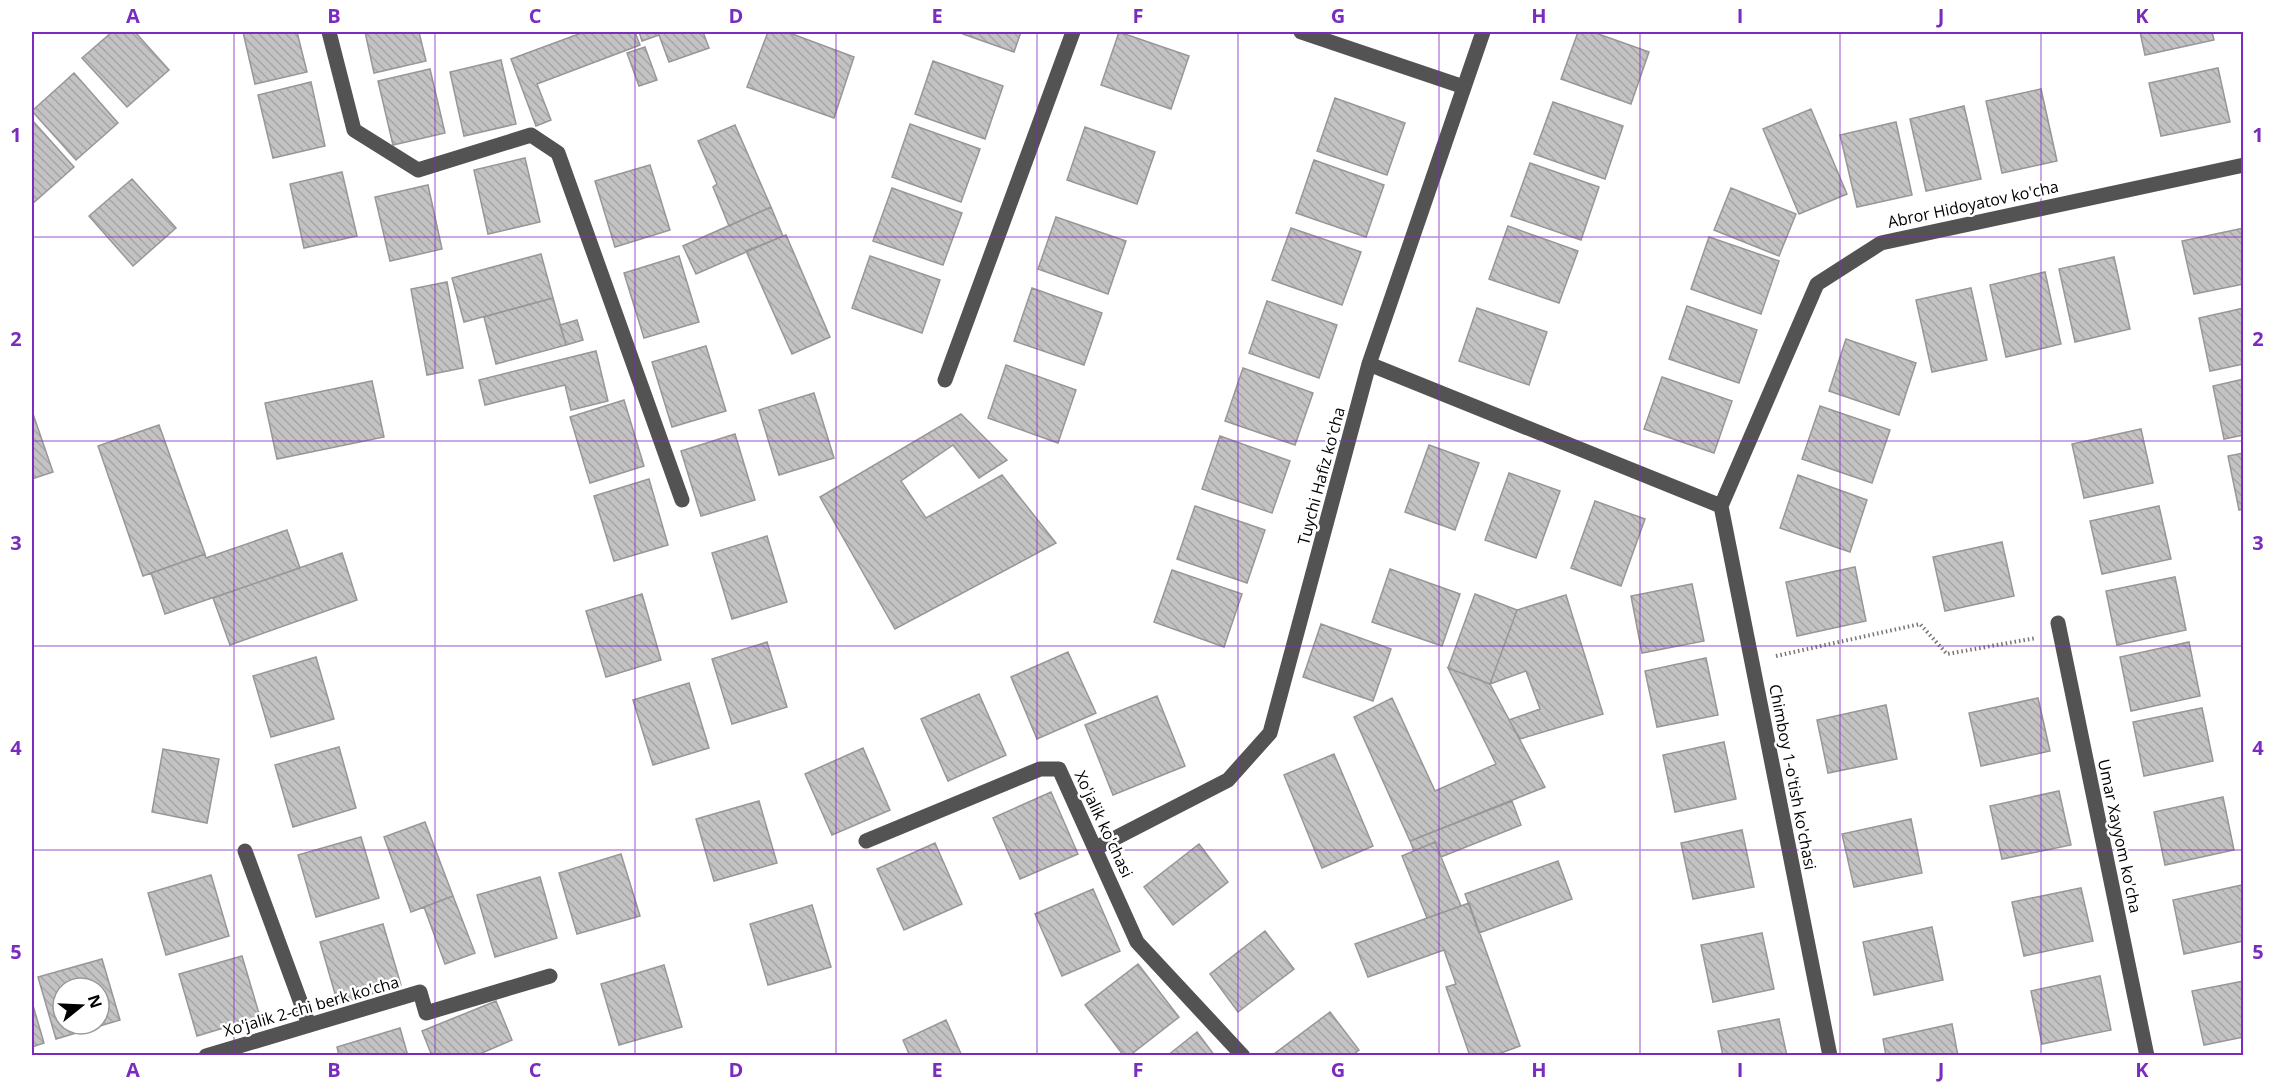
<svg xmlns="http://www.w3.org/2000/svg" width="2275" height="1087" font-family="'Open Sans',sans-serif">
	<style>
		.building { fill: url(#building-back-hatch); stroke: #979797; stroke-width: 1.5; fill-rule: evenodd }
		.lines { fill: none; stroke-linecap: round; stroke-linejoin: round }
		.path { stroke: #757575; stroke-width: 4; stroke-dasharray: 1.5 3; stroke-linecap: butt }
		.minor { stroke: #535353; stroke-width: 15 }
		.grid { fill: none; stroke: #7b2cbf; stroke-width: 1.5; stroke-opacity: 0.55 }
		.labels { text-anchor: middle; stroke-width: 5; stroke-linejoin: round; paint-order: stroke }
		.street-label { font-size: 16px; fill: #000; stroke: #fff }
		.neatline { fill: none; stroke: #7b2cbf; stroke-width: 2 }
		.grid-label { font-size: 20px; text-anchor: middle; font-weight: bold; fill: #7b2cbf }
	</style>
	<defs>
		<pattern id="building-back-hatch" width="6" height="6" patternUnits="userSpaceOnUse" patternTransform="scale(1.5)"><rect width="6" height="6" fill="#c3c3c3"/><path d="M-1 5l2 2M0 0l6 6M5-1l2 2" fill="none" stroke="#a6a6a6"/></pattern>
	</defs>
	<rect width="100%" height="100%" fill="#fff"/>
	<!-- building -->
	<path class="building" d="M 112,32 L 135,32 L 169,70 L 127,107 L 82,58 Z
		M 243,32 L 297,32 L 307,72 L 255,84 Z
		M 365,32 L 419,32 L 426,61 L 374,73 Z
		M 584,32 L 635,32 L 640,45 L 537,84 L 551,120 L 536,126 L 511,59 Z
		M 639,32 L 703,32 L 709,48 L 669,62 L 659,35 L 642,41 Z
		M 768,32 L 787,32 L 854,57 L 834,118 L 747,87 Z
		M 964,32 L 1021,32 L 1014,52 L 963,34 Z
		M 1119,32 L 1189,56 L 1171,109 L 1101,85 Z
		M 1578,32 L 1593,32 L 1649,52 L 1631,104 L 1561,79 Z
		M 2140,32 L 2212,32 L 2214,40 L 2145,55 Z
		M 645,47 L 657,80 L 639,86 L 627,53 Z
		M 501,60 L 516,124 L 464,136 L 450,72 Z
		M 933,61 L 1003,86 L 985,139 L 915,114 Z
		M 2218,68 L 2230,122 L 2161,136 L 2149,83 Z
		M 430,69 L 445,133 L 393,145 L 378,81 Z
		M 74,73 L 118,123 L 76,160 L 32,111 Z
		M 311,82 L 325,146 L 273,158 L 258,95 Z
		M 2041,89 L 2057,161 L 2002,173 L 1986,101 Z
		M 1335,98 L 1405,123 L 1387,175 L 1317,151 Z
		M 1553,102 L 1623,126 L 1605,179 L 1534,154 Z
		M 1964,106 L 1981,179 L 1926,191 L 1910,119 Z
		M 1811,109 L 1847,194 L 1799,214 L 1763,129 Z
		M 32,120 L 74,167 L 32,204 Z
		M 1896,122 L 1912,195 L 1857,207 L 1840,135 Z
		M 910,124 L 980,149 L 961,202 L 892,177 Z
		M 735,125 L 771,207 L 729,226 L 713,187 L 717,184 L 698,141 Z
		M 1085,127 L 1155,152 L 1137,204 L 1067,180 Z
		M 525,158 L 540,222 L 488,234 L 474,170 Z
		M 1314,160 L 1384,185 L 1366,237 L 1296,213 Z
		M 1530,163 L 1599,187 L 1581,240 L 1511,216 Z
		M 650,165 L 670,230 L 615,247 L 595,181 Z
		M 342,172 L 357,236 L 304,248 L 290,184 Z
		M 132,179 L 176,228 L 133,266 L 89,216 Z
		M 428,185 L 442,249 L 390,261 L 375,197 Z
		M 892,188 L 962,213 L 943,265 L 873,241 Z
		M 1731,188 L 1796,214 L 1779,256 L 1714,230 Z
		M 771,207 L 783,236 L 696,274 L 683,246 Z
		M 1056,217 L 1126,241 L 1108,294 L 1038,269 Z
		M 1508,226 L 1578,251 L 1559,303 L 1489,279 Z
		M 1291,228 L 1361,252 L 1342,305 L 1272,280 Z
		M 2244,228 L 2244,284 L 2194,294 L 2182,241 Z
		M 786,235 L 830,337 L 792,354 L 746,251 Z
		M 1709,237 L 1779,261 L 1761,314 L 1691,289 Z
		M 541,254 L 553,298 L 464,322 L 452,278 Z
		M 679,256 L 699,322 L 644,338 L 624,273 Z
		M 870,256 L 940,280 L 922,333 L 852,308 Z
		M 2114,257 L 2130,329 L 2075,342 L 2059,269 Z
		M 2045,272 L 2061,344 L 2006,357 L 1990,285 Z
		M 447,282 L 463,368 L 427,375 L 411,289 Z
		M 1032,288 L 1102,313 L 1084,365 L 1014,341 Z
		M 1971,288 L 1987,360 L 1932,372 L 1916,300 Z
		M 553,298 L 566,345 L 496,364 L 484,317 Z
		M 1267,301 L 1337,325 L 1319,378 L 1249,353 Z
		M 1687,306 L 1757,330 L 1739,383 L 1669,359 Z
		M 1477,308 L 1547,332 L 1529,385 L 1459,361 Z
		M 2244,308 L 2244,364 L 2210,371 L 2199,318 Z
		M 577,320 L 583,340 L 566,345 L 560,325 Z
		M 1846,339 L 1916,363 L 1899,415 L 1829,391 Z
		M 706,346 L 726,411 L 672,427 L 652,362 Z
		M 596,351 L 608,401 L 571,410 L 565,385 L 485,405 L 479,380 Z
		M 1006,365 L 1076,390 L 1058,443 L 988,418 Z
		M 1243,368 L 1313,393 L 1295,445 L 1225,421 Z
		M 1662,377 L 1732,401 L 1714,453 L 1644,429 Z
		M 2244,379 L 2244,435 L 2224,439 L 2213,386 Z
		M 372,381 L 384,437 L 277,459 L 265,403 Z
		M 814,393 L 834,458 L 779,475 L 759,410 Z
		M 624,400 L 644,466 L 590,483 L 570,417 Z
		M 1820,406 L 1890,430 L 1872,483 L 1802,459 Z
		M 32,411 L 53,472 L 32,479 Z
		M 961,414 L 1007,460 L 979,478 L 953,445 L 901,481 L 926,518 L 1002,475 L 1056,543 L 895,629 L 820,497 Z
		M 159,425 L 205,554 L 143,576 L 98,446 Z
		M 2141,429 L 2153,483 L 2084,498 L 2072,444 Z
		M 735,434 L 755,500 L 701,516 L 681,451 Z
		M 1220,436 L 1290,461 L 1272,513 L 1202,489 Z
		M 1429,445 L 1479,463 L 1455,530 L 1405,512 Z
		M 2244,453 L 2244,509 L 2239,510 L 2228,456 Z
		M 1509,473 L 1560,491 L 1536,558 L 1485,540 Z
		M 1798,475 L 1867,500 L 1850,552 L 1780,528 Z
		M 649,479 L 668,545 L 614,561 L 594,496 Z
		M 1595,501 L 1645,519 L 1621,586 L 1571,568 Z
		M 1195,506 L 1265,530 L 1247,583 L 1177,559 Z
		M 2159,506 L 2171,559 L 2102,574 L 2090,521 Z
		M 287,530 L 300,568 L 165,614 L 151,573 L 205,554 L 206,558 Z
		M 767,536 L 787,602 L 732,619 L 712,553 Z
		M 2002,542 L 2014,596 L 1945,611 L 1933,557 Z
		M 342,553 L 357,600 L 230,645 L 213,598 Z
		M 1855,567 L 1866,621 L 1797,636 L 1786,582 Z
		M 1390,569 L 1460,594 L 1442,646 L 1372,622 Z
		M 1172,570 L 1242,594 L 1224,647 L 1154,622 Z
		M 2175,577 L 2186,630 L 2117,645 L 2106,591 Z
		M 1692,584 L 1704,641 L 1642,653 L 1631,596 Z
		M 642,594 L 661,660 L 606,677 L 586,611 Z
		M 1475,594 L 1517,610 L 1490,684 L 1448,668 Z
		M 1566,595 L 1603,714 L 1520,739 L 1509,720 L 1540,709 L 1526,671 L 1490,684 L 1517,610 Z
		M 1321,624 L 1391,649 L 1373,701 L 1303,677 Z
		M 767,642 L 787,707 L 732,724 L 712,659 Z
		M 2189,642 L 2200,696 L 2131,711 L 2120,657 Z
		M 1068,652 L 1096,713 L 1037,739 L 1011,677 Z
		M 316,657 L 334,719 L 271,737 L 253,676 Z
		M 1706,658 L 1718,715 L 1657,727 L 1645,671 Z
		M 1448,668 L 1490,684 L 1545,787 L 1410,841 L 1354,717 L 1392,698 L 1435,791 L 1496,764 Z
		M 689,683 L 709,748 L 653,765 L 633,700 Z
		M 979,694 L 1006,755 L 948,781 L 921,719 Z
		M 1157,696 L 1185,766 L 1113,795 L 1085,725 Z
		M 2038,698 L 2050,751 L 1981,766 L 1969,713 Z
		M 1886,705 L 1897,759 L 1828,773 L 1817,720 Z
		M 2202,708 L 2213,761 L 2144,776 L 2133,722 Z
		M 1724,742 L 1736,799 L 1675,812 L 1663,755 Z
		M 339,747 L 356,808 L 293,827 L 275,765 Z
		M 863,748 L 890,810 L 832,835 L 805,774 Z
		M 163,749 L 219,759 L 207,823 L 152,812 Z
		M 1334,754 L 1373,846 L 1322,868 L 1284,775 Z
		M 2059,791 L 2071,845 L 2002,859 L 1990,806 Z
		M 1051,792 L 1078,854 L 1020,879 L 993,818 Z
		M 2223,797 L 2234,850 L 2165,865 L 2154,812 Z
		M 759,801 L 777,863 L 714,881 L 696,819 Z
		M 1512,801 L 1521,825 L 1441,857 L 1435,842 L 1414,851 L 1410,841 Z
		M 1911,819 L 1922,873 L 1854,887 L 1842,834 Z
		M 425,822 L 453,896 L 411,912 L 384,837 Z
		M 1742,830 L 1754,887 L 1693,899 L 1681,843 Z
		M 361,837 L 379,898 L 316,917 L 298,855 Z
		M 1435,842 L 1461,906 L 1427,918 L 1402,856 Z
		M 935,843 L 962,904 L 904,930 L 877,869 Z
		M 1199,844 L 1228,882 L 1173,925 L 1144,887 Z
		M 621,854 L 640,916 L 577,934 L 559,873 Z
		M 1558,861 L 1572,899 L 1479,933 L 1465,894 Z
		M 211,875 L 229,936 L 166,955 L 148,893 Z
		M 540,877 L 557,938 L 495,957 L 477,895 Z
		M 2242,885 L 2244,941 L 2184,954 L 2173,900 Z
		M 2081,888 L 2093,941 L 2024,956 L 2012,902 Z
		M 1093,889 L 1120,951 L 1062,976 L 1035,914 Z
		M 453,896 L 475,953 L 445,964 L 424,907 Z
		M 1469,903 L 1520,1046 L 1493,1056 L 1470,1056 L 1446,987 L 1456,984 L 1444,950 L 1368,977 L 1355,944 Z
		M 812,905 L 831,967 L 768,985 L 750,924 Z
		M 383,924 L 401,985 L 338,1004 L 320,942 Z
		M 1932,927 L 1943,980 L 1874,995 L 1863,942 Z
		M 1265,931 L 1294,969 L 1238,1012 L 1210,974 Z
		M 1762,933 L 1774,989 L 1713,1002 L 1701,945 Z
		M 242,956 L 260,1017 L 197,1036 L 179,974 Z
		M 102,959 L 120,1020 L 56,1039 L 38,977 ZM 63,988 L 99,988 L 99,1024 L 63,1024 Z
		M 1138,964 L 1179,1017 L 1129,1056 L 1124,1056 L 1085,1005 Z
		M 664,965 L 682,1027 L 619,1045 L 601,984 Z
		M 2100,976 L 2111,1030 L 2042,1044 L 2031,991 Z
		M 2244,981 L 2244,1037 L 2204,1045 L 2192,991 Z
		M 496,1001 L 512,1040 L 475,1056 L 432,1056 L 422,1031 Z
		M 32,1002 L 44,1043 L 32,1047 Z
		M 1330,1012 L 1359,1050 L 1351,1056 L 1275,1056 L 1274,1054 Z
		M 1779,1019 L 1787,1056 L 1723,1056 L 1718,1031 Z
		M 946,1020 L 962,1056 L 910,1056 L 903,1040 Z
		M 1952,1024 L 1958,1056 L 1886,1056 L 1883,1039 Z
		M 400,1028 L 408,1056 L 339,1056 L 337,1047 Z
		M 1197,1032 L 1215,1056 L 1167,1056 Z"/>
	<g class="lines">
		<!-- path -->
		<path class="path" d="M 1776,656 L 1920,624 L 1947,654 L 2036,638"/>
		<!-- minor -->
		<path class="minor" d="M 329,32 L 354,130 L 418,170 L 531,135 L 558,153 L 682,500
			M 1301,32 L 1464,87
			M 1369,364 L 1721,506
			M 945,380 L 1073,32
			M 1721,506 L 1817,284 L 1881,243 L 2244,165
			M 1721,506 L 1830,1056
			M 2058,623 L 2147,1056
			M 866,841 L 1040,769 L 1059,769 L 1137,942 L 1243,1056
			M 1096,848 L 1228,780 L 1270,733 L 1369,364 L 1483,32
			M 245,851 L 309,1025
			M 206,1056 L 420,992 L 426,1013 L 550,976"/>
	</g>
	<!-- grid -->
	<path class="grid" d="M 234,32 L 234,1056M 435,32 L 435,1056M 635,32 L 635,1056M 836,32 L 836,1056M 1037,32 L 1037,1056M 1238,32 L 1238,1056M 1439,32 L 1439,1056M 1640,32 L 1640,1056M 1840,32 L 1840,1056M 2041,32 L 2041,1056M 32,237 L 2244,237M 32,441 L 2244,441M 32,646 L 2244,646M 32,850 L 2244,850"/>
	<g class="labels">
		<!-- street labels -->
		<g class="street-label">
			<text transform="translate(1973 204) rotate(-12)" y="6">Abror Hidoyatov ko'cha</text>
			<text transform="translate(1321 476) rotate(-75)" y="6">Tuychi Hafiz ko'cha</text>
			<text transform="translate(1793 777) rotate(79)" y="6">Chimboy 1-o'tish ko'chasi</text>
			<text transform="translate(1104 824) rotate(65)" y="6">Xo'jalik ko'chasi</text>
			<text transform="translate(2120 836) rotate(78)" y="6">Umar Xayyom ko'cha</text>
			<text transform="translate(311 1006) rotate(-16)" y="6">Xo'jalik 2-chi berk ko'cha</text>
		</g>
	</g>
	<!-- border -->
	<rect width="2275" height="1087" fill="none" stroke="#ffffff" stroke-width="66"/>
	<!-- north arrow -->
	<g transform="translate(81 1006) rotate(72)"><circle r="28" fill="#ffffff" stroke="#999999" stroke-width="1.5"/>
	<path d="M0-4.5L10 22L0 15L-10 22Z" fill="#000000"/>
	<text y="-9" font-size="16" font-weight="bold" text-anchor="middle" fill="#000000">N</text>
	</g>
	<rect x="33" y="33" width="2209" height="1021" class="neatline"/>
	<g class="grid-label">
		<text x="133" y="23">A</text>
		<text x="334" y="23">B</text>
		<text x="535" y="23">C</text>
		<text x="736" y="23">D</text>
		<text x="937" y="23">E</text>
		<text x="1138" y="23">F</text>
		<text x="1338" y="23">G</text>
		<text x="1539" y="23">H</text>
		<text x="1740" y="23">I</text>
		<text x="1941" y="23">J</text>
		<text x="2142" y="23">K</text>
		<text x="16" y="142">1</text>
		<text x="2258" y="142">1</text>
		<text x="16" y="346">2</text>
		<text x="2258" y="346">2</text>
		<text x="16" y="550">3</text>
		<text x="2258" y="550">3</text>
		<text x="16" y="755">4</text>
		<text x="2258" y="755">4</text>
		<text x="16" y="959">5</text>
		<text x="2258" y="959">5</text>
		<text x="133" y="1077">A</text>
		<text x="334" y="1077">B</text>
		<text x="535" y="1077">C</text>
		<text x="736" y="1077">D</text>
		<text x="937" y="1077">E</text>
		<text x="1138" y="1077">F</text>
		<text x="1338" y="1077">G</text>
		<text x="1539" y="1077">H</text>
		<text x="1740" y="1077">I</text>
		<text x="1941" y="1077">J</text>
		<text x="2142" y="1077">K</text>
	</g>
</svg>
